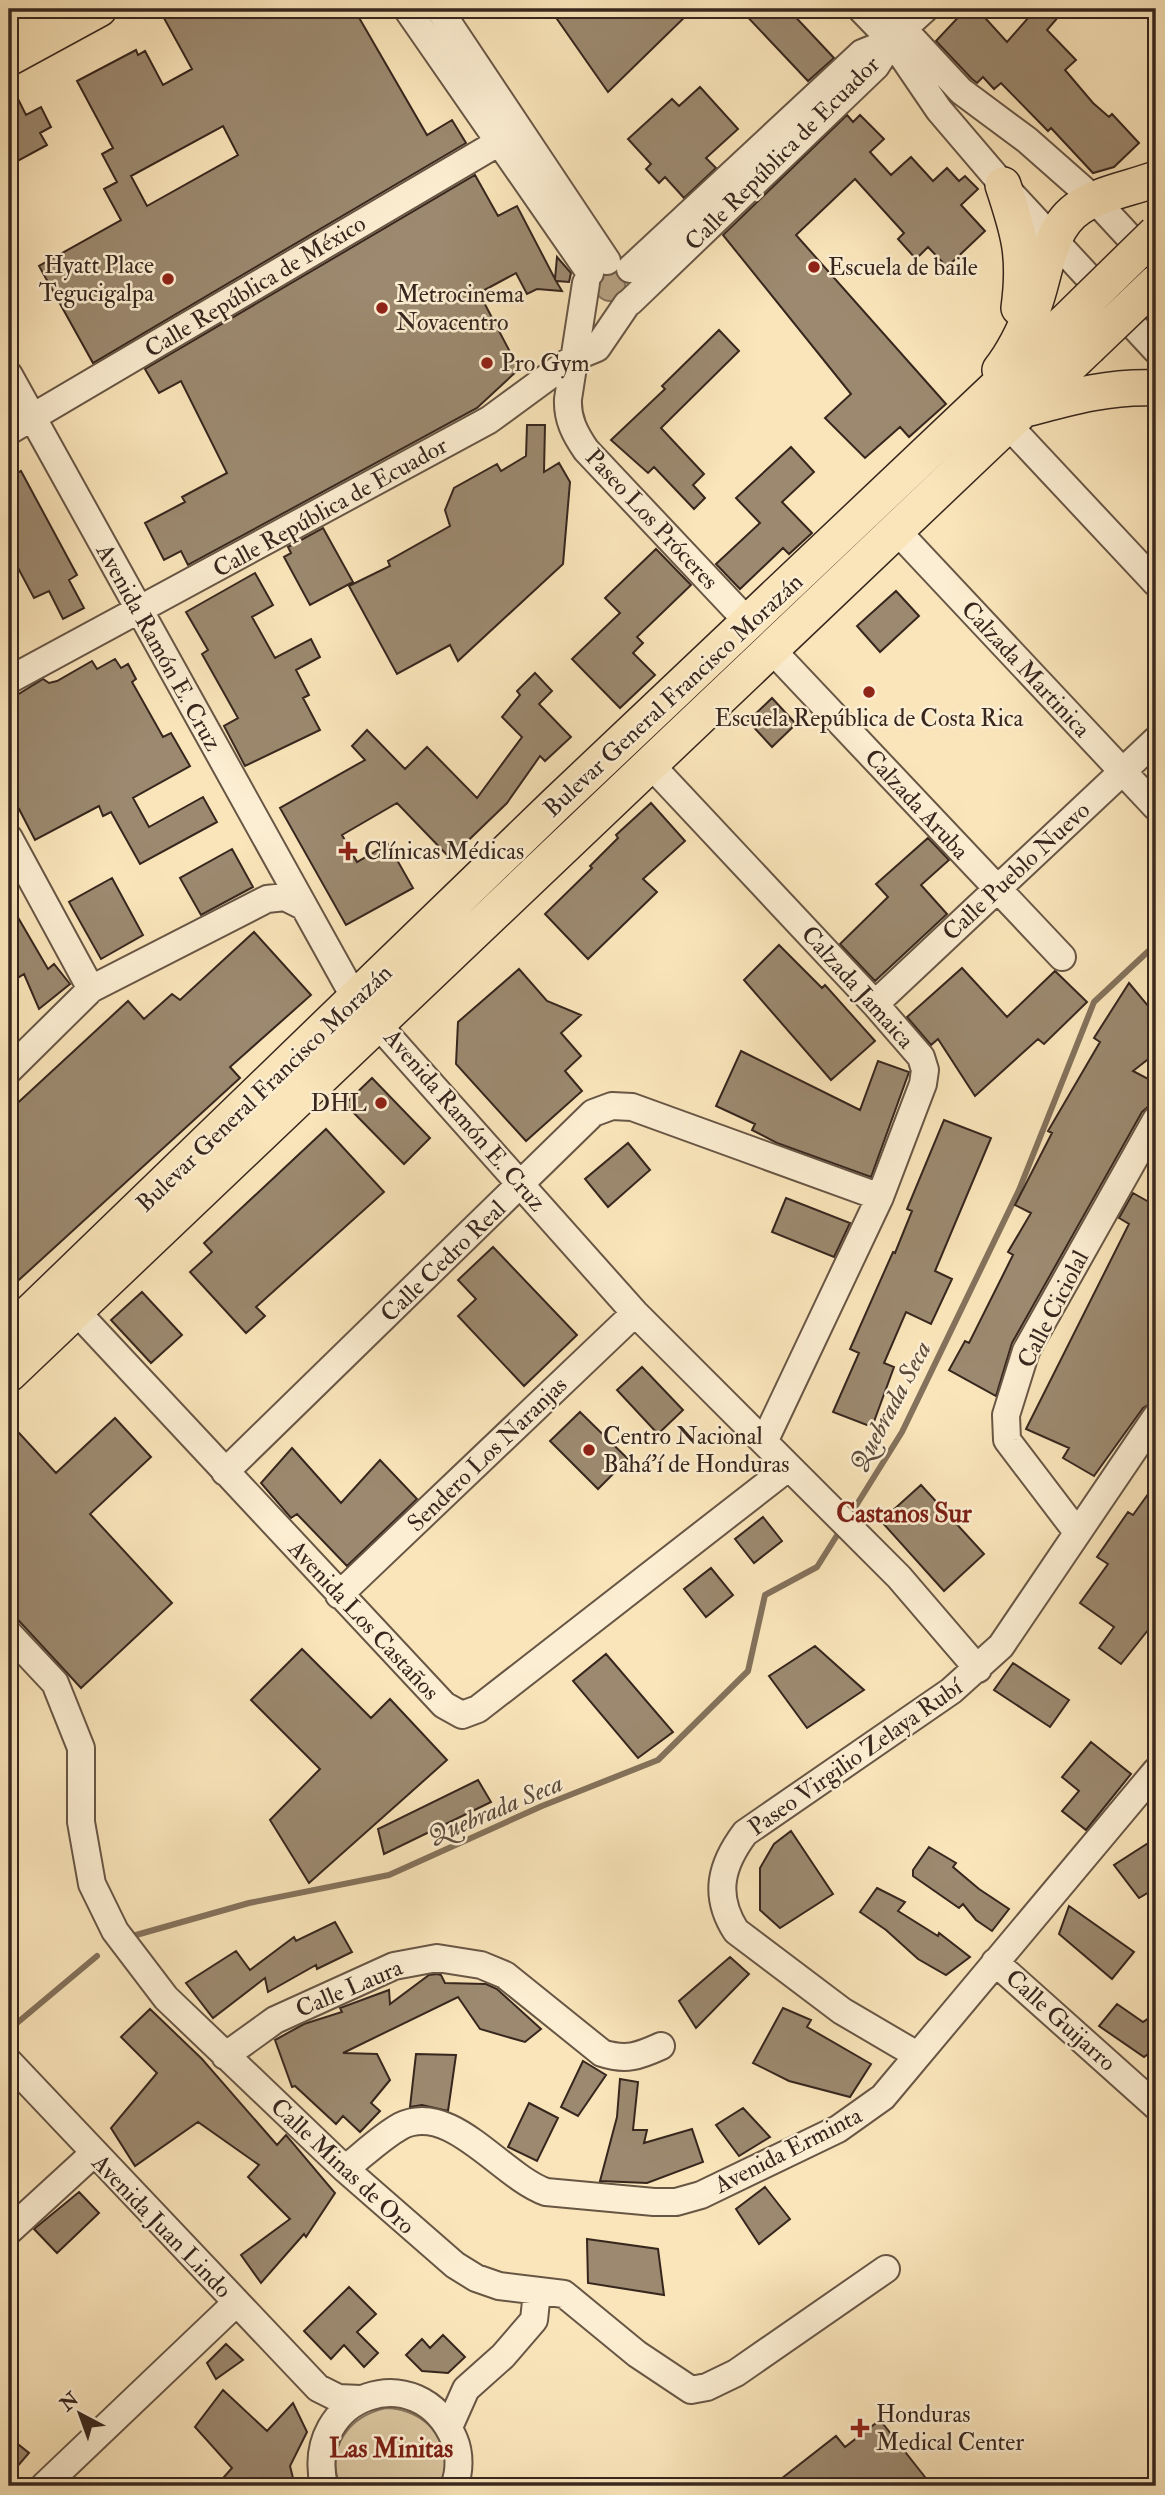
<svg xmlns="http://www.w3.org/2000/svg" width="1165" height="2495" font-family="'IM FELL Double Pica',serif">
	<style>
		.green { fill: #d9c59f; stroke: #88765e; stroke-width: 2 }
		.water { fill: #b8a485; stroke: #84725c; stroke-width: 2 }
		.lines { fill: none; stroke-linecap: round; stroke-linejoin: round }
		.stream { stroke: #84725c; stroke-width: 6 }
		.building { fill: #9c896f; stroke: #37261e; stroke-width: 2; fill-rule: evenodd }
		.minor-casing { stroke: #685645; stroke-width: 30 }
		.major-casing { stroke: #37261e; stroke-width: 38 }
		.minor { stroke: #fceed2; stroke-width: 26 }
		.major { stroke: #fae5ba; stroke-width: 35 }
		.major-bridge-casing { stroke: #37261e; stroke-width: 38; stroke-linecap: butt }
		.major-bridge { stroke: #fae5ba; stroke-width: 35 }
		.poi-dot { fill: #8f2418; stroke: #fceed2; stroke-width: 2.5 }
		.labels { text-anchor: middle; stroke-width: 5; stroke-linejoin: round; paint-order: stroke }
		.street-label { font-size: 24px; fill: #37261e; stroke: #fceed2 }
		.poi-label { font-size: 24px; fill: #37261e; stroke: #fceed2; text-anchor: start }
		.water-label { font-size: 26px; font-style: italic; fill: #5e4c3d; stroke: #fceed2 }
		.neighbourhood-label { font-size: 26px; font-weight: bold; fill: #7a1f14; stroke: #fceed2 }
	</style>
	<rect width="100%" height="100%" fill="#fae5ba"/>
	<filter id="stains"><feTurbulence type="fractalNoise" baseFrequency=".00286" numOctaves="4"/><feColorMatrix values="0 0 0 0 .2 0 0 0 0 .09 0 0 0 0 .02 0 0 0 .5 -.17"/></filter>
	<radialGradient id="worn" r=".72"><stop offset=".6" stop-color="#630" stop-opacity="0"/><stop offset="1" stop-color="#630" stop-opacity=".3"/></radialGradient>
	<!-- green -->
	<path class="green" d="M 386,2408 C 427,2409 458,2445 441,2486 L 340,2486 C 325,2448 349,2416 386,2408 Z"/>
	<!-- water -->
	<path class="water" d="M595 286a15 15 0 1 1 30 0a15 15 0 1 1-30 0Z"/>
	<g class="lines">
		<!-- stream -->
		<path class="stream" d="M 849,1517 L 902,1432 L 1019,1190 L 1094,1002 L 1156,944
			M 129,1937 L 249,1903 L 389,1875 L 542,1806 L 658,1760 L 748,1671 L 765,1595 L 817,1567 L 841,1529
			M 17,2023 L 97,1956"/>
	</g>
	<!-- building -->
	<path class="building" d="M 159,9 L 354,9 L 427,135 L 452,120 L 466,143 L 93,363 L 39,266 L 121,220 L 104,189 L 117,182 L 102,154 L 113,148 L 77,81 L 136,50 L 138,55 L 145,51 L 163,85 L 192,69 ZM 223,126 L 238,155 L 147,206 L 131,176 Z
		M 550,9 L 693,9 L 608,92 Z
		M 740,9 L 788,9 L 834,58 L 808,81 Z
		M 966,9 L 977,9 L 1007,42 L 1036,9 L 1065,9 L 1047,30 L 1076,60 L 1065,70 L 1093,103 L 1109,117 L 1112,114 L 1139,143 L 1114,167 L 1093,173 L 1051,128 L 1048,131 L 1001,83 L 994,89 L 983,77 L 977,83 L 972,79 L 936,41 Z
		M 9,81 L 26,115 L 41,107 L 51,127 L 40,133 L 47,145 L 14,163 L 9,153 Z
		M 700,87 L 738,129 L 706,158 L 716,168 L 684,198 L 665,177 L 659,183 L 646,169 L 651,164 L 628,139 L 672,99 L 679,106 Z
		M 847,115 L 853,122 L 860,115 L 884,139 L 870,152 L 891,175 L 911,157 L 933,181 L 947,168 L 959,181 L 965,176 L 978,189 L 961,205 L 985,231 L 947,267 L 928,247 L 916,259 L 898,239 L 904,233 L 855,179 L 796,235 L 946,404 L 909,437 L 900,427 L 865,458 L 825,418 L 851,394 L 723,235 Z
		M 475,175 L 498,216 L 517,206 L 555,279 L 557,257 L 571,273 L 569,282 L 556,281 L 562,291 L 537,289 L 527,294 L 516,273 L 479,293 L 519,369 L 477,408 L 188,565 L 181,551 L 164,560 L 145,523 L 185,502 L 182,497 L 227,473 L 181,381 L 159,393 L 145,369 Z
		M 719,330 L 739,351 L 661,428 L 704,474 L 693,485 L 705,498 L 694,509 L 654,467 L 648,473 L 611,440 L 665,389 L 662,386 Z
		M 527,425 L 545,425 L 544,472 L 559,463 L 570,482 L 563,564 L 458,661 L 450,645 L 397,674 L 349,586 L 390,566 L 388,561 L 450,526 L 445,510 L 454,488 L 497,464 L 501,471 L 526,456 Z
		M 791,447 L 814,472 L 782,502 L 812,533 L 789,554 L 783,548 L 740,589 L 716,564 L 760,523 L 736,498 Z
		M 21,471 L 77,575 L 69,580 L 84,608 L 63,619 L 49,591 L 34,598 L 9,551 L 9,478 Z
		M 323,528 L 353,582 L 310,605 L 284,557 L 291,553 L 288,547 Z
		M 656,549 L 691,585 L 637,637 L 643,643 L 633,653 L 655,675 L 620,708 L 572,659 L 620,613 L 605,598 Z
		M 255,573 L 273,605 L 252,617 L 275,658 L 311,639 L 320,657 L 296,670 L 309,695 L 303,698 L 320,730 L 245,766 L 224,726 L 238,718 L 202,654 L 208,650 L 186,612 Z
		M 896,591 L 919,616 L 880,652 L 857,626 Z
		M 115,659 L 121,668 L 128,664 L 136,679 L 132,682 L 163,737 L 171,733 L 190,766 L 133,798 L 149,827 L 203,797 L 217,822 L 140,864 L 111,812 L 103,816 L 99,806 L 35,840 L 19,809 L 9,815 L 9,700 L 43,679 L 49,683 L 57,681 L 92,661 L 97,669 Z
		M 535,673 L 552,691 L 539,704 L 571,737 L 545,761 L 540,756 L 507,803 L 450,858 L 397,803 L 342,835 L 357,862 L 388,844 L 413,888 L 346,925 L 280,808 L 365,760 L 352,746 L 367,730 L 405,769 L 427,747 L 477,798 L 522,737 L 502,717 L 520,695 L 517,691 Z
		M 772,698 L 796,724 L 772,747 L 748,721 Z
		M 651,803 L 685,841 L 643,879 L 657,892 L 588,959 L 545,914 L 592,868 L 590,866 L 618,838 L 616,835 Z
		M 928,838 L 949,860 L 921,885 L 947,914 L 875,981 L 840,944 L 888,897 L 876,884 Z
		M 232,849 L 253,887 L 201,915 L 180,878 Z
		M 112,878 L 143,935 L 101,959 L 69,902 Z
		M 9,902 L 48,969 L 54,964 L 70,984 L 39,1009 L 24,974 L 16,979 L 9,967 Z
		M 254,932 L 311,995 L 230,1067 L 240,1078 L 9,1289 L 9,1111 L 128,1001 L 144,1019 L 172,994 L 180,1000 Z
		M 779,945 L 822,988 L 825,985 L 875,1041 L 831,1080 L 744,980 Z
		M 962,968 L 1007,1017 L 1055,971 L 1087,1002 L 1044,1044 L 1038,1039 L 975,1096 L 938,1039 L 931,1045 L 907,1017 Z
		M 519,969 L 547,1001 L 581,1015 L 561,1033 L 581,1056 L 565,1071 L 582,1091 L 526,1141 L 456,1064 L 458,1022 Z
		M 1129,983 L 1148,1006 L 1156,1000 L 1156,1053 L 1133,1071 L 1156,1083 L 1156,1100 L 1142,1112 L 1012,1343 L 996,1396 L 949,1370 L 965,1341 L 969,1343 L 1013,1255 L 1008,1252 L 1031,1213 L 1015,1205 L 1052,1133 L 1048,1131 L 1100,1042 L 1094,1038 Z
		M 741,1051 L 860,1110 L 878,1061 L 909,1072 L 871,1177 L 777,1143 L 752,1130 L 755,1124 L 716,1106 Z
		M 372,1078 L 430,1138 L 404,1164 L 345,1104 Z
		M 944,1120 L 991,1138 L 935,1271 L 952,1279 L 931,1324 L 906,1312 L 884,1363 L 894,1367 L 872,1427 L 833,1412 L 859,1353 L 850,1349 L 893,1252 L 895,1253 L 912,1211 L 907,1209 Z
		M 326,1129 L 384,1192 L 256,1307 L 265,1316 L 246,1333 L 190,1272 L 212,1252 L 204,1243 Z
		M 628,1143 L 650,1170 L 608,1207 L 585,1179 Z
		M 1133,1193 L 1156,1206 L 1156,1400 L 1143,1408 L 1094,1476 L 1063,1458 L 1069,1448 L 1026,1429 L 1129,1224 L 1119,1218 Z
		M 786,1198 L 850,1223 L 834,1257 L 772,1232 Z
		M 493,1247 L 577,1335 L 524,1386 L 458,1316 L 476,1299 L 458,1280 Z
		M 142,1292 L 182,1335 L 151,1363 L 111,1320 Z
		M 642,1367 L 683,1410 L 658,1434 L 617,1390 Z
		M 580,1412 L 628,1459 L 598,1489 L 550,1441 Z
		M 115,1418 L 151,1457 L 90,1514 L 172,1603 L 81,1688 L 9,1610 L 9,1422 L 56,1473 Z
		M 292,1448 L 341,1503 L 380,1460 L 417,1499 L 347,1566 L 297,1514 L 291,1518 L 261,1483 Z
		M 1156,1483 L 1156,1620 L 1121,1664 L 1099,1648 L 1114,1627 L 1080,1603 L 1108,1564 L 1097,1557 L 1128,1512 L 1133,1515 Z
		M 921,1485 L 984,1554 L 944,1591 L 881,1521 Z
		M 763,1517 L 782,1541 L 754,1563 L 735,1539 Z
		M 711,1568 L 733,1595 L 706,1617 L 684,1589 Z
		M 815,1646 L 864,1690 L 807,1728 L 769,1676 Z
		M 302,1649 L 371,1718 L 390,1699 L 447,1760 L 309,1883 L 270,1820 L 320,1769 L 251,1700 Z
		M 606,1654 L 673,1732 L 638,1758 L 573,1681 Z
		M 1013,1663 L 1069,1700 L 1050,1727 L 994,1690 Z
		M 1091,1742 L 1131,1774 L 1086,1830 L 1062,1811 L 1079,1791 L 1062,1777 Z
		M 478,1780 L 491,1802 L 384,1854 L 378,1829 Z
		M 791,1831 L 833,1894 L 780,1928 L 760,1910 L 760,1868 L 774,1844 Z
		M 1156,1838 L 1156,1888 L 1139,1898 L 1114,1865 Z
		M 929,1847 L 956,1863 L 953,1867 L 979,1889 L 1009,1909 L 992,1931 L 976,1920 L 963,1904 L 959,1908 L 913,1876 L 913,1870 Z
		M 877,1888 L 905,1902 L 898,1911 L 938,1936 L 939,1933 L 970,1957 L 946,1975 L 918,1959 L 886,1930 L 860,1912 Z
		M 1069,1906 L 1134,1952 L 1112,1979 L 1059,1934 Z
		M 335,1922 L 352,1952 L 317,1969 L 316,1965 L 268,1992 L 265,1978 L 213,2018 L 186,1983 L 236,1951 L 250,1970 L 294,1937 L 296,1941 Z
		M 730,1957 L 749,1974 L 696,2028 L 679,2001 Z
		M 437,1974 L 441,1975 L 445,1983 L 486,1984 L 497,1989 L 541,2029 L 525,2042 L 480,2029 L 458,1997 L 343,2053 L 377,2054 L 390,2080 L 371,2103 L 380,2111 L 360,2132 L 343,2116 L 336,2124 L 295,2086 L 292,2087 L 275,2040 L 304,2024 L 342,2012 L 340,2008 L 389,1990 L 390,2004 L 429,1975 Z
		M 1117,2004 L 1143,2022 L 1156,2013 L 1156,2048 L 1144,2057 L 1099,2026 Z
		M 783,2008 L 811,2020 L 807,2027 L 871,2064 L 850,2097 L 789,2081 L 753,2063 Z
		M 150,2009 L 202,2059 L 277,2145 L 286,2135 L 335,2193 L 306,2237 L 304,2234 L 261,2283 L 241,2255 L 290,2219 L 248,2177 L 259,2165 L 198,2122 L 135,2166 L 111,2128 L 157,2073 L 121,2037 Z
		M 416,2054 L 456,2055 L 448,2111 L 422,2105 L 410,2107 Z
		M 583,2061 L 606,2075 L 578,2116 L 561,2107 Z
		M 620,2079 L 638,2082 L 633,2130 L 647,2130 L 644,2143 L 692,2129 L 703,2162 L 647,2183 L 600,2181 L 617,2117 Z
		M 529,2103 L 558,2118 L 537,2161 L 508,2147 Z
		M 743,2108 L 770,2137 L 739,2156 L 716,2125 Z
		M 765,2187 L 790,2219 L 759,2244 L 736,2209 Z
		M 79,2192 L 99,2213 L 57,2253 L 34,2229 Z
		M 587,2239 L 658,2249 L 664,2295 L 588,2283 Z
		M 349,2287 L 376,2314 L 357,2332 L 378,2353 L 364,2367 L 344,2345 L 331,2359 L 304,2331 Z
		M 443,2335 L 465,2357 L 448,2373 L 422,2371 L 406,2355 L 422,2339 L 430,2348 Z
		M 226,2344 L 243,2360 L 216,2379 L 207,2363 Z
		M 223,2390 L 267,2431 L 293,2403 L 307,2432 L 290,2466 L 295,2486 L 233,2486 L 224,2477 L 232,2468 L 195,2427 Z
		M 880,2420 L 932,2486 L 772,2486 L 836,2436 L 845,2447 Z
		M 9,2437 L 29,2453 L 9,2476 Z"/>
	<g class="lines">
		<!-- minor casing -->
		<g class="minor-casing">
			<path id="minor" d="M 407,9 L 590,273
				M 439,9 L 607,261
				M 861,9 L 892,41 L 939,110 L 1003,185 L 1156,350
				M 895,20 L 961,91 L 1027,140 L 1095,200 L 1156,266
				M 903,29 L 925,9
				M 630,269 L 862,53 L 892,41
				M 586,283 L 568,399 C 567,419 575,434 586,450 L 749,623
				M 630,302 L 876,66 L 892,41
				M 9,375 L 356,1000 L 635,1313 L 899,1577 L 978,1669
				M 1008,425 L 1156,583
				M 9,431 L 501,141
				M 897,531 L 1156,807
				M 772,650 L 1062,957
				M 9,680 L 489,420 L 575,357 L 597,348 L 627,304
				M 650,764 L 875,1004 L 921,1057 L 925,1070 L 923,1084 L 880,1197 L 764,1442
				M 9,838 L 91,989
				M 875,1004 L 1156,740
				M 9,1070 L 91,989 L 267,899 L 285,897 L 303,906
				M 75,1310 L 444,1705 L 462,1715 L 478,1709 L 789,1467
				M 225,1472 L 593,1113 L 612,1106 L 632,1107 L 880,1197
				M 1077,1532 L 1007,1440 L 1006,1415 L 1026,1351 L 1156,1120
				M 339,1595 L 635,1313
				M 9,1634 L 55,1683 L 81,1748 L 81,1822 L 92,1884 L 115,1931 L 166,1998 L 345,2169 L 455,2265 L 476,2278 L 499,2286 L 564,2294 L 637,2354 L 691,2390 L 707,2387 L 736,2373 L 886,2269
				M 995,1962 L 1156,2106
				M 917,2055 L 842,2011 L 736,1931 C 713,1895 721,1865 745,1833 L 951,1691 L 1001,1646 L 1156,1417
				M 225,2056 L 275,2020 L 394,1966 L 437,1958 L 481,1965 L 505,1975 L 602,2053 C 626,2061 639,2056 661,2046
				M 9,2062 L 318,2388 L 338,2398 L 361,2399
				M 345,2169 C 363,2155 381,2137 401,2126 C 451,2101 501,2176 546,2192 L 654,2202 L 676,2202 L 701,2195 L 838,2129 L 883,2097 L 1156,1771
				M 9,2231 L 93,2154
				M 449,2427 L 466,2389 L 503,2356 L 534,2320 L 537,2292
				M 44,2486 L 236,2303
				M 324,2486 C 303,2394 419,2356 454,2439 C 460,2453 460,2472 454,2486"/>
		</g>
		<!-- major casing -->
		<g class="major-casing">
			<path id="major" d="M 9,24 L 36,9
				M 9,58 L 99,9
				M 1003,185 C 1019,233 1026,256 1019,308
				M 1000,370 C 1014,352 1025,329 1033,308 C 1046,275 1047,228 1080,207 C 1101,193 1132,188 1156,179
				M 1030,408 C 1073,396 1112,386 1156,388
				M 9,1333 L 556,804 L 1065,322
				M 9,1374 L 1089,347"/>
		</g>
		<!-- minor -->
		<use href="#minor" class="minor"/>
		<!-- major -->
		<use href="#major" class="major"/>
		<!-- major-bridge casing -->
		<g class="major-bridge-casing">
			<path id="major-bridge" d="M 1065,322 L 1156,233
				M 1089,347 L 1156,283"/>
		</g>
		<!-- major-bridge -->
		<use href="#major-bridge" class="major-bridge"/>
	</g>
	<!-- markers -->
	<g class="poi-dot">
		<circle cx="814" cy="267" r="7"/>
		<circle cx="168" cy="279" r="7"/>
		<circle cx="382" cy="308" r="7"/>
		<circle cx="487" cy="363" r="7"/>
		<circle cx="869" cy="692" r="7"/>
		<path d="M344.5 840.5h7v7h7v7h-7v7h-7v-7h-7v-7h7z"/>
		<circle cx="381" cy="1103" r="7"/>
		<circle cx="589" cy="1450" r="7"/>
		<path d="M856.5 2417.5h7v7h7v7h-7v7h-7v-7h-7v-7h7z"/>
	</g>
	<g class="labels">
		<!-- street labels -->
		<g class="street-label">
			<text transform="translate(782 153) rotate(-45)" y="8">Calle República de Ecuador</text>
			<text transform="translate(255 286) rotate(-31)" y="8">Calle República de México</text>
			<text transform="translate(330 507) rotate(-29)" y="8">Calle República de Ecuador</text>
			<text transform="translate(652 519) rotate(47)" y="8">Paseo Los Próceres</text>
			<text transform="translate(159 647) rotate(61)" y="8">Avenida Ramón E. Cruz</text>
			<text transform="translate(1026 669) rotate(47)" y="8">Calzada Martinica</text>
			<text transform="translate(673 695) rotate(-43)" y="8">Bulevar General Francisco Morazán</text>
			<text transform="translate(917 804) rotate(47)" y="8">Calzada Aruba</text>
			<text transform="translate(1016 871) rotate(-43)" y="8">Calle Pueblo Nuevo</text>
			<text transform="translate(858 987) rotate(48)" y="8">Calzada Jamaica</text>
			<text transform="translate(264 1088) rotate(-44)" y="8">Bulevar General Francisco Morazán</text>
			<text transform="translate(465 1120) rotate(49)" y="8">Avenida Ramón E. Cruz</text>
			<text transform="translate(443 1261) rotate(-44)" y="8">Calle Cedro Real</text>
			<text transform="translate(1053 1309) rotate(-63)" y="8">Calle Ciciolal</text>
			<text transform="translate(487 1454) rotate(-44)" y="8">Sendero Los Naranjas</text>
			<text transform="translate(364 1620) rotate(47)" y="8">Avenida Los Castaños</text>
			<text transform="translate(855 1757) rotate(-35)" y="8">Paseo Virgilio Zelaya Rubí</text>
			<text transform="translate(349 1988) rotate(-23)" y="8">Calle Laura</text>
			<text transform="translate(1061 2020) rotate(42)" y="8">Calle Guijarro</text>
			<text transform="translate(788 2150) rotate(-27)" y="8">Avenida Erminta</text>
			<text transform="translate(343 2166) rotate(43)" y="8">Calle Minas de Oro</text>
			<text transform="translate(162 2226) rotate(46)" y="8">Avenida Juan Lindo</text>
		</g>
		<!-- poi labels -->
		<g class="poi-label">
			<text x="154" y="273" text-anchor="end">Hyatt Place<tspan x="154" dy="28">Tegucigalpa</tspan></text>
			<text x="828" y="275">Escuela de baile</text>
			<text x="396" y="302">Metrocinema<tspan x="396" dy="28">Novacentro</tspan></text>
			<text x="501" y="371">Pro Gym</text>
			<text x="869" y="726" text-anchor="middle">Escuela República de Costa Rica</text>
			<text x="364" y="859">Clínicas Médicas</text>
			<text x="367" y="1111" text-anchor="end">DHL</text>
			<text x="603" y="1444">Centro Nacional<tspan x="603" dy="28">Bahá'í de Honduras</tspan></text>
			<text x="876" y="2422">Honduras<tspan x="876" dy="28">Medical Center</tspan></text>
		</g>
		<!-- water labels -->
		<g class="water-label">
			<text transform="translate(890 1406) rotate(-62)" y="9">Quebrada Seca</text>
			<text transform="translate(495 1809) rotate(-23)" y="9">Quebrada Seca</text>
		</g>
		<!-- neighbourhood labels -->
		<g class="neighbourhood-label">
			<text x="904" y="1522">Castanos Sur</text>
			<text x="391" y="2457">Las Minitas</text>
		</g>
	</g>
	<!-- margin -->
	<rect width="1165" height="2495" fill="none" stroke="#fae5ba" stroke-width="35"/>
	<rect x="10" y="10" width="1144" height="2474" fill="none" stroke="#37261e" stroke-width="3.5"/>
	<rect x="18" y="18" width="1130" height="2460" fill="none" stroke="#37261e" stroke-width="2"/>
	<!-- north arrow -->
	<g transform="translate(80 2414) rotate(319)" stroke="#fceed2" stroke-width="5" paint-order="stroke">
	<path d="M0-5L12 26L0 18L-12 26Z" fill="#37261e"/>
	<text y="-10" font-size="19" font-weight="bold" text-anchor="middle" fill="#37261e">N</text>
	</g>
	<rect width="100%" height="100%" filter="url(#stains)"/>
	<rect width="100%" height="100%" fill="url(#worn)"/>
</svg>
